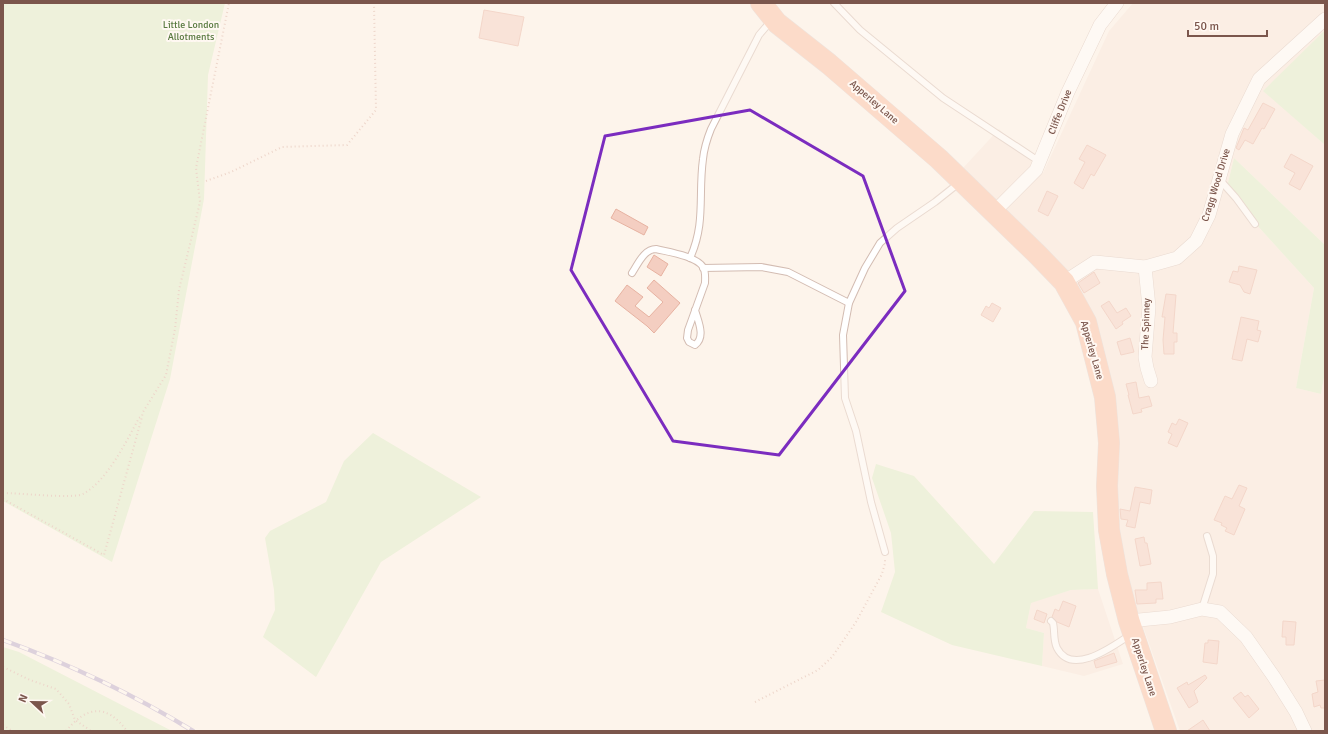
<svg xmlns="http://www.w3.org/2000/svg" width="1328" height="734" font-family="Signika,sans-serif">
<rect width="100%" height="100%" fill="#fdf4eb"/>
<g fill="#f8e7dc">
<polygon points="1133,3 1325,3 1325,30 1264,91 1325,145 1325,245 1234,158 1226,191 1314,288 1296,388 1321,394 1325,372 1325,731 1180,731 1135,604 1123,551 1117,509 1119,432 1113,390 1088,307 963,168 999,129 1043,173 1109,31"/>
<polygon points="1098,589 1123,664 1084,676 1042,666 1044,633 1026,628 1031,602 1071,590"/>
</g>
<g fill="#dcedc7">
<polygon points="3,3 225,3 208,75 204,199 170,379 112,562 3,501"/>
<polygon points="1325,30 1325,145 1263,91"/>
<polygon points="1234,158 1325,245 1325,372 1321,394 1296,388 1314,288 1226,191"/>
<polygon points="373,433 481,497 381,562 316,677 263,637 275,610 274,590 265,538 270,531 326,502 344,461"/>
<polygon points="876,464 914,476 994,564 1034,511 1093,512 1098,589 1071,590 1031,603 1026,628 1044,633 1042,666 952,645 881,612 895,572 891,533 872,478"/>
<polygon points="3,647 19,652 172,731 3,731"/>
</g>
<g fill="#f4cec1" stroke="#e7b2a1">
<polygon points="484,10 524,17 518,46 479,38"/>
<polygon points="1263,103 1275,109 1264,129 1262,128 1253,144 1245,140 1239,150 1236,148 1244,128 1248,130"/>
<polygon points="1087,145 1106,155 1094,176 1091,174 1083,189 1074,183 1085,162 1079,159"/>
<polygon points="1291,154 1313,166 1300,190 1289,184 1295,173 1284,167"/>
<polygon points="1047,191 1058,196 1048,216 1038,211"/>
<polygon points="616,209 648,227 644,235 611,218"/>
<polygon points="654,255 668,264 661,276 647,267"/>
<polygon points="1239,266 1257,270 1250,294 1244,292 1240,285 1229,282 1233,271 1238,272"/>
<polygon points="1094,272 1100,283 1084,293 1078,283"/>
<polygon points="654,280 680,303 654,333 647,326 615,301 627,285 643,297 635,306 649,317 663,302 647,288"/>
<polygon points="1166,294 1176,295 1173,333 1177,333 1177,342 1174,342 1174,354 1164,354 1163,340 1165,317 1162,317"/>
<polygon points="1109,301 1117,313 1126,308 1131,316 1122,322 1123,324 1116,329 1101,306"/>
<polygon points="992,303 1001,308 993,322 981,315 986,306 989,308"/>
<polygon points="1241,317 1259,321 1257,330 1261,331 1258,342 1247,339 1242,361 1232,359"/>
<polygon points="1130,338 1134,352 1121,355 1117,342"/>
<polygon points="1136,382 1139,398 1149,396 1152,406 1141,409 1142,412 1133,414 1128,395 1129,395 1126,384"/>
<polygon points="1179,419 1188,423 1177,447 1168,443 1172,434 1168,432 1172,423 1176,425"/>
<polygon points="1239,485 1247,488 1239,506 1245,509 1234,535 1225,531 1227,528 1221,525 1222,523 1214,520 1225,496 1232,499"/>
<polygon points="1135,487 1152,490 1150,504 1140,502 1135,528 1126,526 1128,520 1121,519 1120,509 1130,511"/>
<polygon points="1144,537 1145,543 1147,543 1151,564 1140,566 1135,539"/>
<polygon points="1161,582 1163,599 1156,599 1156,603 1137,604 1135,590 1147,590 1147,583"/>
<polygon points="1063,601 1076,606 1069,627 1057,622 1052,617 1055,609 1059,611"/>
<polygon points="1037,610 1047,614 1044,623 1034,619"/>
<polygon points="1283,621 1296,622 1294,645 1286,645 1286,637 1282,637"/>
<polygon points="1208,640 1219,641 1217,664 1203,662 1205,643 1208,643"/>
<polygon points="1114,653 1117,662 1096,668 1094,661"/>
<polygon points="1205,675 1207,678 1194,691 1198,702 1189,708 1177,688 1187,682 1188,685"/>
<polygon points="1325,680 1325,708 1321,708 1320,705 1314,707 1312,694 1318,692 1316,681"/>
<polygon points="1241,692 1245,697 1248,695 1259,709 1249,718 1233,698"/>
<polygon points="1203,720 1210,731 1187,731"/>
</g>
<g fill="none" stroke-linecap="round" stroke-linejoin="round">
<defs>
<g id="service">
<polyline points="834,3 860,30 943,98 1040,162"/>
<polyline points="1220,180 1236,198 1255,224"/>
<path d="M 690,258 C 706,223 698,195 703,159 C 704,149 707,139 711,129 L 759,35 L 771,21"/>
<polyline points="703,268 761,267 788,272 849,303"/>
<path d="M 632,273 C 638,264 644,249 656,249 C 668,252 696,256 703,267 C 706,272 705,278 705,283 L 688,330 L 687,338 L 689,342 L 695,345 C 706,337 698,321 695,310"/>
<polyline points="885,552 871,502 856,431 845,398 843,335 849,303 865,268 880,243 897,228 935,202 959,183"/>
<polyline points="1202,609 1213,574 1213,556 1207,536"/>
<path d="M 1051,621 L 1053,623 C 1055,631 1053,640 1057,648 C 1072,677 1113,646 1130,635"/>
</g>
<g id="minor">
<polyline points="994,212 1036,170 1068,92 1100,25 1117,3"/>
<polyline points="1145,267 1149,307 1145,357 1147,368 1151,381"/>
<polyline points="1064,282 1095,262 1145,267 1177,258 1196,241 1209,215 1232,134 1259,79 1325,19"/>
<polyline points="1129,621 1170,617 1202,609 1220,612 1246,637 1274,677 1296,712 1305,731"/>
</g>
<polyline id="trunk" points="761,3 777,23 829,64 939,159 1038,255 1064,282 1086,322 1105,397 1109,443 1107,486 1109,530 1117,574 1129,621 1166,731"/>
</defs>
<use href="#service" stroke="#d3bcb2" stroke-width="8"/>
<use href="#minor" stroke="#d3bcb2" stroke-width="14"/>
<use href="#trunk" stroke="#dad0cd" stroke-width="22"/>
<g stroke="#dab1a3" stroke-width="2" stroke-dasharray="1 3" stroke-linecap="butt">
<polyline points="206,181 231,172 282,147 347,145 376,110 374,3"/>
<path d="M 3,493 C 17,493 74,499 83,494 C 107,481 126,442 139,418 L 142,416 L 143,412 L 166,375 L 175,329 L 179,290 L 200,202 L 196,168 L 229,3"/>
<polyline points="3,499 104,555 142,417"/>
<polyline points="3,667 30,680 56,689 69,704 75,720 91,731"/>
<polyline points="755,702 818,670 832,657 856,622 882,574 885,563 885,559"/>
<polyline points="3,725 12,731"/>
<path d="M 66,731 C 87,706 106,703 127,731"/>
</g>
<use href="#service" stroke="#fff" stroke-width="6"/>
<use href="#minor" stroke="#fff" stroke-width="13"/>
<use href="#trunk" stroke="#fbbda1" stroke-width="21"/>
<defs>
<path id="rail" d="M 3,640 C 69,664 133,694 193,731"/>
</defs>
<use href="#rail" stroke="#b5a7c9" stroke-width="4.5"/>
<use href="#rail" stroke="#fff8f2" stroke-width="3" stroke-dasharray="9" stroke-linecap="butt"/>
</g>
<path d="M0 0H1328V734H0ZM 750,110 L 863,176 L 905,291 L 779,455 L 673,441 L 571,270 L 605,136 Z" fill="#fdf4eb" fill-opacity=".55" fill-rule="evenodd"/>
<path fill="none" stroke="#7b2cbf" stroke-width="3" stroke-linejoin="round" d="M 750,110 L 863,176 L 905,291 L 779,455 L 673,441 L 571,270 L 605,136 Z"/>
<g text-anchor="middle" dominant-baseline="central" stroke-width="4" stroke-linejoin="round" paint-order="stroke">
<g font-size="10" fill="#597a40" stroke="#fff8f2">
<text x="191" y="25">Little London<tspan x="191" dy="12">Allotments</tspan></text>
</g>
<g font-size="10" fill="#7b564c" stroke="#fff8f2">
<text transform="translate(874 102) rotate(41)">Apperley Lane</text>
<text transform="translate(1060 112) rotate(-68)">Cliffe Drive</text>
<text transform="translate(1216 185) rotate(-73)">Cragg Wood Drive</text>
<text transform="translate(1146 324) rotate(-88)">The Spinney</text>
<text transform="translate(1092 350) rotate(74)">Apperley Lane</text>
<text transform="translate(1144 667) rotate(72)">Apperley Lane</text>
</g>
</g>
<rect width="1328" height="734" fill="none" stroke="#7b564c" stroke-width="8"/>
<g transform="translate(32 702) rotate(292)" stroke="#fff8f2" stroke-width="3" paint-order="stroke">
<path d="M0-3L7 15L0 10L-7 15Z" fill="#7b564c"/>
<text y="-6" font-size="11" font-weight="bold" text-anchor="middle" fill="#7b564c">N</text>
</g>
<path d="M1188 30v6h79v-6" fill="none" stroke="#7b564c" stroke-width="2"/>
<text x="1194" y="30" font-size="12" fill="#7b564c" stroke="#fff8f2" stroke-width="3" paint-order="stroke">50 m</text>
</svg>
